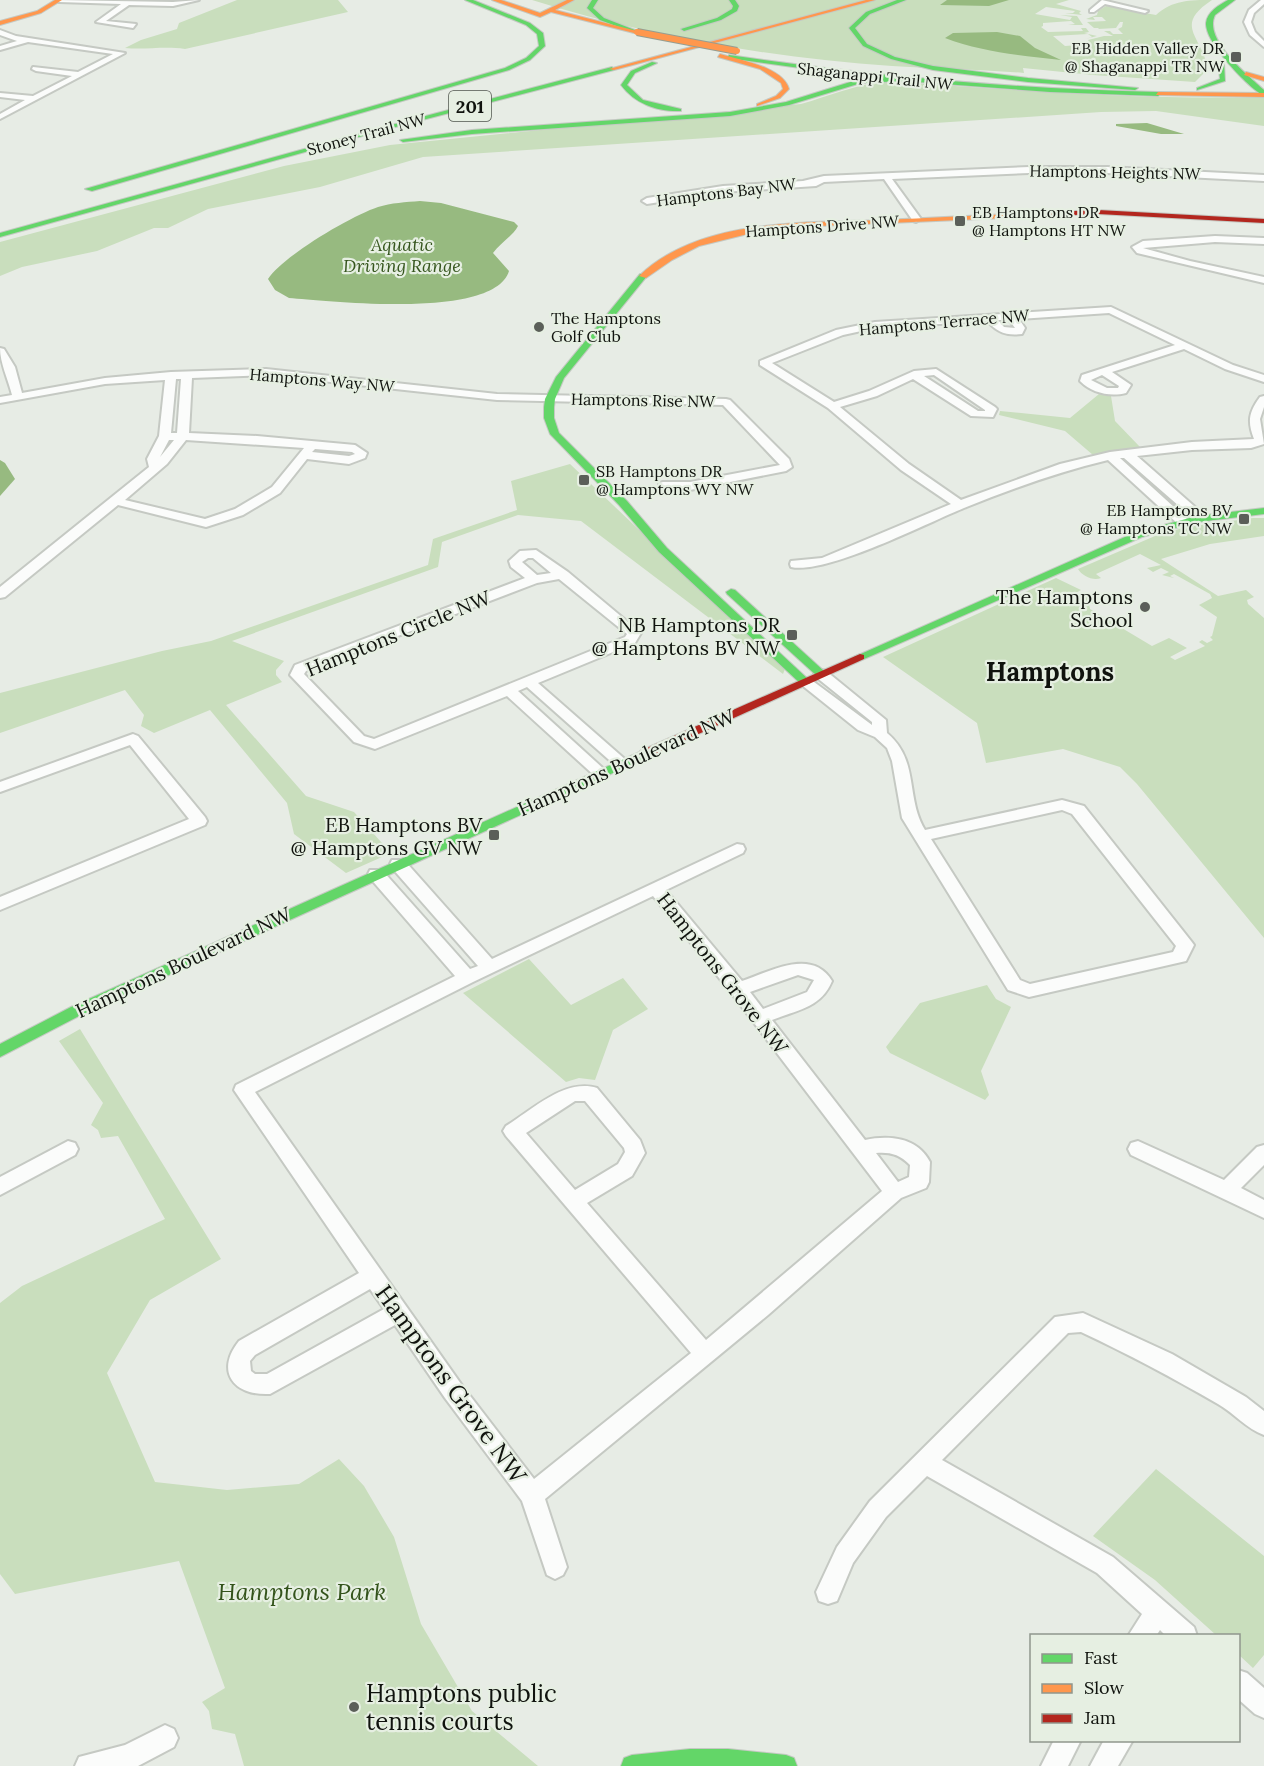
<svg xmlns="http://www.w3.org/2000/svg" width="1264" height="1766" font-family="Lora,serif">
<rect width="100%" height="100%" fill="#e7ece5"/>
<g fill="#c9debd">
<path d="M 237,0 L 338,0 L 348,12 L 185,49 C 164,46 145,50 125,48 L 141,40 L 177,29 L 179,23 Z"/>
<path d="M 532,0 L 1069,0 L 1056,4 L 1081,11 L 1079,13 L 1082,15 L 1065,13 L 1073,13 L 1075,11 L 1046,7 L 1035,14 L 1070,20 L 1072,17 L 1060,15 L 1077,16 L 1083,25 L 1068,25 L 1075,24 L 1071,21 L 1043,23 L 1043,26 L 1041,27 L 1048,32 L 1083,31 L 1081,28 L 1086,28 L 1089,32 L 1084,33 L 1097,36 L 1085,39 L 1092,37 L 1088,34 L 1053,36 L 1065,46 L 1091,44 L 1088,40 L 1104,36 L 1113,36 L 1104,31 L 1110,31 L 1113,34 L 1123,34 L 1118,29 L 1122,27 L 1123,22 L 1120,22 L 1116,28 L 1098,29 L 1099,28 L 1094,28 L 1087,22 L 1106,21 L 1102,17 L 1093,17 L 1095,20 L 1086,19 L 1097,15 L 1098,11 L 1106,6 L 1156,15 C 1173,0 1189,0 1212,0 C 1174,25 1200,35 1207,65 L 1203,74 L 1195,82 L 1093,75 L 1023,68 L 1024,73 C 980,69 936,69 892,66 C 771,58 647,36 532,0 Z"/>
<path d="M 884,81 C 1011,90 1137,100 1264,97 L 1264,126 L 1156,111 L 1101,112 L 423,157 L 320,187 L 208,209 L 168,228 L 154,228 L 97,251 L 22,267 L 0,276 L 0,242 L 284,166 L 390,145 L 801,104 C 829,96 855,85 884,81 Z"/>
<polygon points="1099,394 1111,396 1115,421 1140,447 1093,455 1065,431 999,415 1000,411 1070,418"/>
<polygon points="570,464 785,669 783,674 581,521 518,515 442,542 438,567 232,641 284,661 276,670 276,675 282,682 226,705 306,796 354,812 391,853 346,873 294,834 287,803 210,710 154,733 141,726 144,715 125,690 0,733 0,693 162,651 211,641 428,565 433,539 517,510 511,481"/>
<path d="M 1253,518 L 1264,518 L 1264,536 L 1210,544 L 1161,559 L 1218,596 L 1246,590 L 1254,597 L 1247,600 L 1248,604 L 1264,618 L 1264,938 L 1137,784 L 1120,767 L 1063,749 L 986,763 L 977,723 L 883,657 L 1056,578 L 1081,590 L 1074,594 L 1079,597 L 1089,595 L 1103,604 L 1089,604 L 1090,609 L 1152,646 L 1169,638 L 1187,648 L 1170,657 L 1175,660 L 1205,646 L 1199,642 L 1202,640 L 1207,643 L 1213,640 L 1210,637 L 1212,636 L 1217,617 L 1199,605 L 1212,598 L 1210,594 L 1174,574 L 1170,576 L 1174,578 L 1162,575 L 1169,572 L 1161,568 L 1153,572 L 1147,568 L 1161,565 L 1140,554 L 1096,574 L 1101,578 C 1093,581 1082,576 1078,569 L 1155,536 L 1186,527 Z"/>
<polygon points="529,959 571,1005 623,978 648,1009 613,1030 595,1080 579,1078 566,1082 463,993"/>
<polygon points="987,985 996,999 1011,1007 981,1071 989,1095 985,1100 890,1053 886,1047 920,1003"/>
<polygon points="80,1029 221,1259 150,1300 107,1373 155,1482 227,1490 299,1484 339,1459 364,1486 394,1537 421,1624 472,1711 538,1766 244,1766 235,1734 212,1729 209,1711 202,1702 225,1688 179,1561 15,1594 0,1574 0,1303 22,1286 165,1219 118,1136 101,1138 98,1130 91,1125 103,1103 59,1041"/>
<polygon points="1156,1469 1264,1556 1264,1655 1253,1668 1239,1655 1238,1636 1216,1635 1155,1580 1093,1536"/>
</g>
<g fill="#97ba80">
<polygon points="947,0 1009,0 989,6 940,5"/>
<path d="M 997,32 L 1020,36 L 1035,48 L 1061,60 C 1022,56 982,52 945,38 L 953,33 Z"/>
<polygon points="1147,123 1184,134 1161,134 1116,126 1116,124"/>
<path d="M 420,201 L 441,203 L 514,222 L 518,226 C 513,236 500,243 493,253 L 509,271 C 494,320 329,301 289,298 L 275,290 L 268,279 C 283,256 351,216 378,207 C 391,203 406,202 420,201 Z"/>
<polygon points="0,460 5,463 15,479 0,496"/>
</g>
<g fill="none" stroke-linecap="round" stroke-linejoin="round">
<defs>
<g id="street">
<polygon points="56,0 173,2 199,0 173,6 129,5 106,21 136,24 133,28 96,22 121,4 59,2"/>
<polygon points="1102,0 1148,11 1145,13 1105,4 1094,12 1090,12 1090,10"/>
<polygon points="1261,0 1264,0 1264,4 1254,13 1251,22 1255,32 1264,41 1264,47 1250,35 1244,22 1249,10"/>
<polygon points="0,30 16,36 125,53 0,119 0,114 25,100 0,97 0,93 33,96 72,76 36,71 32,69 33,67 78,72 113,54 28,42 0,50 0,46 17,41 0,35"/>
<polygon points="1029,167 1107,167 1264,175 1264,181 1107,173 1029,173 892,179 921,219 916,222 913,221 884,179 824,182 816,186 723,192 647,204 642,201 647,198 723,186 803,181 824,176"/>
<polygon points="1215,236 1264,238 1264,244 1215,242 1143,248 1190,261 1264,277 1264,283 1137,253 1132,247 1143,241"/>
<path d="M 1111,307 L 1233,365 L 1264,375 L 1264,382 L 1225,369 L 1184,349 L 1112,372 L 1131,385 L 1126,393 C 1110,397 1092,393 1080,381 L 1082,375 L 1175,345 L 1109,313 L 1019,319 L 1025,328 L 1022,334 C 1006,336 997,332 987,321 L 875,328 L 843,335 L 772,363 L 834,402 L 869,391 L 914,371 L 936,369 L 995,407 L 997,409 L 993,417 L 971,416 L 913,379 L 877,396 L 840,407 L 909,464 L 961,500 L 1060,464 L 1110,452 L 1192,442 L 1254,439 C 1247,421 1249,412 1260,397 L 1264,396 L 1264,407 L 1260,419 L 1264,444 L 1251,448 L 1192,450 L 1137,456 L 1203,514 L 1205,517 L 1203,520 L 1195,520 L 1124,458 L 1120,458 L 1186,518 L 1188,521 L 1186,524 L 1178,524 L 1108,460 C 1058,472 1011,489 964,508 C 927,523 826,575 791,567 L 790,564 L 791,561 L 822,558 L 951,504 L 901,470 L 828,408 L 760,365 L 760,361 L 836,330 L 875,322 ZM 998,320 L 1009,320 L 1015,328 L 1004,327 ZM 934,375 L 985,410 L 985,411 L 978,411 L 924,376 ZM 1102,375 L 1119,386 L 1118,388 L 1107,388 L 1091,380 Z"/>
<path d="M 0,348 L 4,349 L 15,367 L 22,393 L 105,378 L 171,372 L 266,369 L 497,394 L 726,399 L 730,400 L 789,459 L 792,467 L 786,471 L 690,490 L 659,489 L 659,483 L 663,482 L 690,482 L 780,465 L 723,405 L 497,400 L 266,375 L 192,378 L 189,433 L 257,436 L 355,445 L 367,453 L 365,458 L 349,464 L 307,459 L 280,493 L 243,515 L 206,527 L 118,505 L 5,597 L 0,598 L 0,587 L 149,467 L 147,459 L 159,436 L 165,380 L 105,384 L 0,403 L 0,397 L 12,395 C 8,379 0,363 0,348 ZM 176,379 L 181,379 L 177,433 L 171,433 ZM 169,440 L 174,440 L 160,457 ZM 186,440 L 304,448 L 272,487 L 235,509 L 205,519 L 125,500 L 167,464 ZM 315,449 L 352,452 L 355,454 L 349,456 L 312,452 Z"/>
<path d="M 536,550 L 568,572 L 641,633 L 635,643 L 538,683 L 627,761 L 630,764 L 627,767 L 617,767 L 527,687 L 518,691 L 606,771 L 609,774 L 606,777 L 596,777 L 507,696 L 375,749 L 354,742 L 290,675 L 295,665 L 525,578 L 511,567 L 509,561 L 520,551 ZM 528,558 L 533,558 L 551,573 L 537,575 L 522,562 ZM 559,579 L 627,634 L 625,637 L 374,739 L 364,736 L 304,674 L 306,671 L 537,583 Z"/>
<path d="M 821,670 L 826,671 L 886,720 L 887,733 C 920,761 905,797 925,830 L 1062,800 L 1084,806 L 1191,941 L 1194,945 L 1186,961 L 1029,997 L 1008,990 L 902,818 L 892,761 L 887,748 L 875,737 L 858,730 L 798,682 L 805,678 L 810,679 L 872,725 L 872,722 L 816,677 L 814,674 ZM 1062,810 L 1072,814 L 1176,946 L 1173,952 L 1030,984 L 1020,980 L 931,839 Z"/>
<polygon points="133,734 138,736 205,817 207,821 205,825 0,910 0,897 189,819 130,745 0,792 0,782"/>
<path d="M 737,844 L 743,845 L 745,849 L 743,853 L 666,890 L 742,981 C 769,972 812,947 832,981 C 821,1008 797,1010 772,1020 L 865,1140 C 889,1135 917,1137 930,1162 L 929,1182 L 926,1188 L 901,1198 L 768,1315 L 545,1499 L 567,1567 L 563,1575 L 555,1579 L 547,1575 L 522,1501 L 445,1398 L 395,1325 L 270,1394 C 233,1396 215,1371 239,1341 L 359,1273 L 234,1090 L 236,1085 L 455,976 L 370,878 L 368,874 L 370,870 L 382,870 L 470,969 L 478,966 L 392,868 L 390,864 L 392,860 L 404,860 L 492,959 ZM 653,896 L 732,994 L 882,1191 L 706,1340 L 587,1203 L 632,1176 L 645,1153 L 640,1140 L 597,1088 C 565,1078 532,1110 506,1126 L 503,1131 L 506,1136 L 691,1353 L 534,1479 L 461,1384 L 255,1092 L 473,982 ZM 798,975 L 814,980 L 807,992 L 763,1009 L 750,992 ZM 575,1101 L 585,1101 L 624,1148 L 625,1152 L 618,1164 L 575,1190 L 526,1133 ZM 876,1153 C 890,1152 899,1154 910,1165 L 909,1177 L 898,1182 ZM 370,1289 L 384,1309 L 267,1374 L 255,1374 L 251,1371 L 250,1361 L 255,1355 Z"/>
<polygon points="68,1141 75,1143 78,1149 75,1155 0,1195 0,1177"/>
<polygon points="1138,1141 1224,1180 1257,1147 1264,1145 1264,1165 1241,1188 1264,1200 1264,1218 1131,1155 1128,1149 1131,1143"/>
<path d="M 1083,1313 L 1172,1354 L 1246,1397 L 1264,1411 L 1264,1435 C 1247,1429 1234,1413 1218,1404 C 1173,1378 1128,1354 1081,1332 L 1068,1333 L 942,1460 L 1113,1557 L 1194,1627 L 1197,1636 L 1166,1636 L 1160,1630 L 1156,1636 L 1128,1636 L 1142,1614 L 1097,1573 L 927,1476 L 886,1517 L 853,1563 L 837,1601 L 828,1604 L 819,1601 L 816,1592 L 837,1547 L 870,1501 L 1055,1317 Z"/>
<polygon points="1238,1670 1247,1673 1264,1688 1264,1718 1255,1714 1238,1699"/>
<polygon points="165,1725 174,1729 178,1738 174,1747 138,1766 75,1766 79,1757 125,1745"/>
<polygon points="1054,1740 1081,1740 1068,1766 1041,1766"/>
<polygon points="1104,1740 1133,1740 1118,1766 1090,1766"/>
</g>
<g id="fast">
<polygon points="465,0 473,0 530,23 543,33 545,46 530,60 509,70 92,191 85,189 505,68 526,58 539,46 537,34 526,25"/>
<polygon points="592,0 598,0 593,8 604,18 640,32 635,33 600,20 587,8"/>
<polygon points="729,0 735,0 739,6 737,11 721,20 684,31 681,29 717,18 732,9 733,6"/>
<polygon points="897,0 906,0 870,14 855,28 867,44 895,57 933,66 1028,78 1138,88 1135,90 1028,82 933,70 891,59 863,46 849,28 866,12"/>
<path d="M 1228,0 L 1235,0 L 1215,15 C 1203,40 1248,75 1264,90 L 1264,96 C 1248,87 1205,43 1206,23 C 1207,12 1219,5 1228,0 Z"/>
<path d="M 729,55 C 872,76 1014,89 1158,92 L 1161,94 L 1158,96 L 1050,92 L 904,81 L 861,83 L 789,105 L 730,116 L 472,134 L 403,142 L 400,140 L 472,130 L 730,112 L 786,102 L 860,79 L 880,79 L 727,58 Z"/>
<polygon points="1221,61 1224,63 1225,81 1197,90 1197,88 1220,79 1218,63"/>
<path d="M 652,62 L 657,63 L 635,73 L 627,85 L 643,100 L 681,109 L 681,111 C 658,112 635,104 621,85 L 631,71 Z"/>
<polygon points="612,67 614,70 384,130 0,237 0,233 380,128"/>
<polygon points="640,274 647,276 564,378 555,399 554,407 554,418 559,433 627,501 667,548 809,680 811,682 809,684 801,684 659,552 619,505 550,434 544,418 544,407 545,399 556,377"/>
<polygon points="1264,508 1264,514 1198,522 1142,537 864,659 856,659 854,657 1134,533 1197,516"/>
<polygon points="731,589 735,590 825,672 827,674 825,676 817,676 727,594 726,592"/>
<polygon points="644,750 650,754 648,757 81,1015 0,1057 0,1044 71,1007"/>
<polygon points="690,1749 728,1749 786,1755 794,1758 797,1766 621,1766 624,1758 632,1755"/>
</g>
<g id="slow">
<polygon points="55,0 62,0 41,13 0,25 0,21 37,11"/>
<polygon points="492,0 501,0 540,13 567,0 574,0 555,10 637,31 634,33 551,12 540,17"/>
<polygon points="866,0 875,0 614,70 609,69"/>
<path d="M 720,54 C 740,60 783,67 789,89 L 780,98 L 757,106 L 757,104 L 776,96 L 783,89 L 781,83 L 760,69 L 718,57 Z"/>
<polygon points="1246,72 1264,77 1264,81 1244,75"/>
<polygon points="1158,92 1264,93 1264,97 1156,95"/>
<path d="M 1051,212 L 1055,214 L 1054,216 L 819,226 L 756,232 L 699,246 L 672,260 L 646,278 L 639,276 C 699,218 805,223 882,220 C 939,217 995,215 1051,212 Z"/>
</g>
<g id="jam">
<polygon points="1098,210 1264,219 1264,223 1098,214 1051,216 1047,214 1051,212"/>
<polygon points="860,654 864,655 864,659 648,757 644,758 638,754 640,751"/>
</g>
</defs>
<use href="#street" stroke="#c5c9c3" stroke-width="4"/>
<use href="#fast" stroke="#c5c9c3" stroke-width="2"/>
<use href="#slow" stroke="#c5c9c3" stroke-width="2"/>
<use href="#jam" stroke="#c5c9c3" stroke-width="2"/>
<use href="#street" fill="#fbfcfb" fill-rule="evenodd"/>
<use href="#fast" fill="#63d668" fill-rule="evenodd"/>
<use href="#slow" fill="#ff974d" fill-rule="evenodd"/>
<use href="#jam" fill="#b3261e" fill-rule="evenodd"/>
<defs>
<polyline id="slow-bridge" points="637,32 737,51"/>
</defs>
<use href="#slow-bridge" stroke="#969e91" stroke-width="8" stroke-linecap="butt"/>
<use href="#slow-bridge" stroke="#ff974d" stroke-width="6"/>
</g>
<g fill="#5b5f59" stroke="#e6efe2" stroke-width="2">
<rect x="1230" y="51" width="12" height="12" rx="3"/>
<rect x="954" y="215" width="12" height="12" rx="3"/>
<circle cx="539" cy="327" r="6"/>
<rect x="578" y="474" width="12" height="12" rx="3"/>
<rect x="1238" y="513" width="12" height="12" rx="3"/>
<circle cx="1145" cy="607" r="6"/>
<rect x="786" y="629" width="12" height="12" rx="3"/>
<rect x="488" y="829" width="12" height="12" rx="3"/>
<circle cx="354" cy="1707" r="6"/>
</g>
<g text-anchor="middle" dominant-baseline="central" stroke-width="4.5" stroke-linejoin="round" paint-order="stroke">
<g font-size="16" fill="#10130e" stroke="#e6efe2" text-anchor="start">
<text x="1224" y="48" text-anchor="end">EB Hidden Valley DR<tspan x="1224" dy="18">@ Shaganappi TR NW</tspan></text>
<text x="972" y="212">EB Hamptons DR<tspan x="972" dy="18">@ Hamptons HT NW</tspan></text>
<text x="551" y="318">The Hamptons<tspan x="551" dy="18">Golf Club</tspan></text>
<text x="596" y="471">SB Hamptons DR<tspan x="596" dy="18">@ Hamptons WY NW</tspan></text>
<text x="1232" y="510" text-anchor="end">EB Hamptons BV<tspan x="1232" dy="18">@ Hamptons TC NW</tspan></text>
</g>
<g font-size="16" fill="#10130e" stroke="#e6efe2">
<text transform="translate(875 76) rotate(6)">Shaganappi Trail NW</text>
<text transform="translate(366 134) rotate(-15)">Stoney Trail NW</text>
<text transform="translate(1115 172) rotate(1)">Hamptons Heights NW</text>
<text transform="translate(726 192) rotate(-7)">Hamptons Bay NW</text>
<text transform="translate(822 226) rotate(-4)">Hamptons Drive NW</text>
<text transform="translate(944 322) rotate(-5)">Hamptons Terrace NW</text>
<text transform="translate(322 380) rotate(5)">Hamptons Way NW</text>
<text transform="translate(643 400) rotate(1)">Hamptons Rise NW</text>
</g>
<rect fill="#e6efe2" stroke="#50554e" stroke-width="1.5" x="449" y="91" width="42" height="30" rx="4.5"/>
<g font-size="18" font-weight="bold" fill="#10130e">
<text x="470" y="106">201</text>
</g>
<g font-size="18" font-style="italic" fill="#36561e" stroke="#e6efe2">
<text x="402" y="244">Aquatic<tspan x="402" dy="21">Driving Range</tspan></text>
</g>
<g font-size="20" fill="#10130e" stroke="#e6efe2" text-anchor="end">
<text x="1133" y="596">The Hamptons<tspan x="1133" dy="23">School</tspan></text>
<text x="780" y="624">NB Hamptons DR<tspan x="780" dy="23">@ Hamptons BV NW</tspan></text>
<text x="482" y="824">EB Hamptons BV<tspan x="482" dy="23">@ Hamptons GV NW</tspan></text>
</g>
<g font-size="20" fill="#10130e" stroke="#e6efe2">
<text transform="translate(398 633) rotate(-22)">Hamptons Circle NW</text>
<text transform="translate(626 762) rotate(-24)">Hamptons Boulevard NW</text>
<text transform="translate(183 962) rotate(-25)">Hamptons Boulevard NW</text>
<text transform="translate(723 973) rotate(52)">Hamptons Grove NW</text>
</g>
<g font-size="24" fill="#10130e" stroke="#e6efe2">
<text transform="translate(451 1384) rotate(54)">Hamptons Grove NW</text>
</g>
<g font-size="24" font-style="italic" fill="#33531b" stroke="#e6efe2">
<text x="302" y="1591">Hamptons Park</text>
</g>
<g font-size="24" fill="#10130e" stroke="#e6efe2" text-anchor="start">
<text x="366" y="1693">Hamptons public<tspan x="366" dy="28">tennis courts</tspan></text>
</g>
<g font-size="26" font-weight="bold" fill="#10130e" stroke="#e6efe2">
<text x="1050" y="671">Hamptons</text>
</g>
</g>
<rect x="1030" y="1634" width="210" height="108" fill="#e6efe2" stroke="#90978d" stroke-width="1.5"/>
<rect x="1042" y="1654" width="30" height="9" fill="#63d668" stroke="#90978d" stroke-width="1.5"/>
<text x="1084" y="1664" font-size="18" fill="#10130e">Fast</text>
<rect x="1042" y="1684" width="30" height="9" fill="#ff974d" stroke="#90978d" stroke-width="1.5"/>
<text x="1084" y="1694" font-size="18" fill="#10130e">Slow</text>
<rect x="1042" y="1714" width="30" height="9" fill="#b3261e" stroke="#90978d" stroke-width="1.5"/>
<text x="1084" y="1724" font-size="18" fill="#10130e">Jam</text>
</svg>
